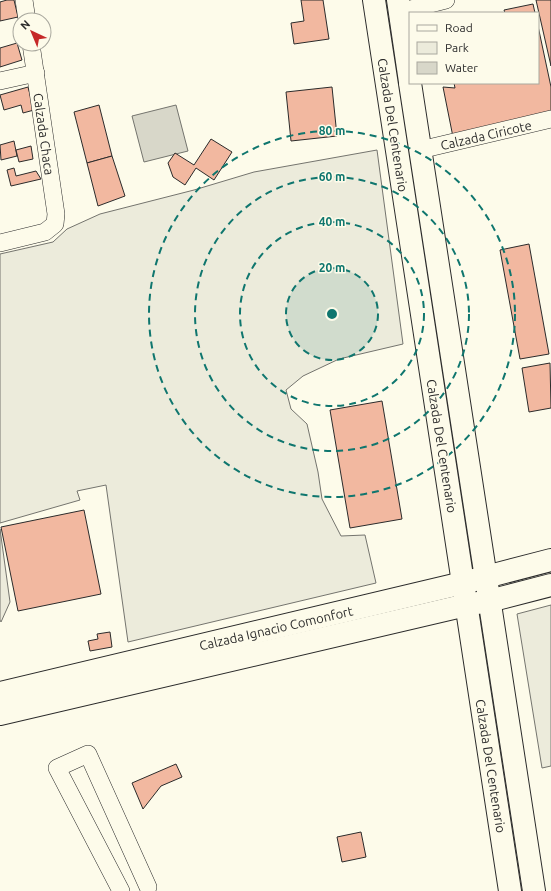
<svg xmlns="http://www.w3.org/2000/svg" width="551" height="891" font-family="Ubuntu,sans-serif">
<rect width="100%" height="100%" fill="#fdfbea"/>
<g fill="#ecebdb" stroke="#74746e">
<polygon points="377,150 403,344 339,359 303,376 286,390 291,409 307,424 318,472 322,499 341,536 365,535 376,583 128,642 106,485 77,491 80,500 0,523 0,254 53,242 67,229 100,214 194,190 254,172"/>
<polygon points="0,529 10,602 1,622 0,620"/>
<polygon points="551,605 551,766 542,768 517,614"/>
</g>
<polygon fill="#d8d7c9" stroke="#74746e" points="176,105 188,151 144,162 132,116"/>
<g fill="#f2b8a0" stroke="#2b2b2b">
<polygon points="7,0 14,0 18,17 0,21 0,2"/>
<polygon points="301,0 323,0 329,39 294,44 291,23 304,21"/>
<polygon points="536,0 551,0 551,66"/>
<polygon points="533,4 535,13 505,13 504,10"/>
<polygon points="538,26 551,87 551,115 453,137 443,87 455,88 454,83 538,83"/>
<polygon points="17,43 22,60 0,67 0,48"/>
<polygon points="28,87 34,110 23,113 21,105 4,110 0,95"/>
<polygon points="332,87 337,136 291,141 286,92"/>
<polygon points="99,105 112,156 87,163 74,112"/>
<polygon points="211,139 232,152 214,180 196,168 185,185 173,177 168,163 175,153 194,165"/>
<polygon points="14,141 17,156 1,160 0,145"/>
<polygon points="31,146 33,159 19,162 16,150"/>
<polygon points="112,156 125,196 98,206 87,163"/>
<polygon points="14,168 16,176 36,171 41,179 11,186 7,170"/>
<polygon points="529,244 549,354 520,359 500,250"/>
<polygon points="550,363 551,408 529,412 522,368"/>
<polygon points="382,401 402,519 350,528 330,410"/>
<polygon points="84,510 101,594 18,611 1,527"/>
<polygon points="110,632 112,647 90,651 88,641 98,639 97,634"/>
<polygon points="176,764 182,777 161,786 143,809 132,783"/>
<polygon points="361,832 366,857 342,862 337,837"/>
</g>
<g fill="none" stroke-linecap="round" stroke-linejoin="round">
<defs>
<g id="minor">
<polyline points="24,0 27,20"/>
<polyline points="399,12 446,0"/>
<polyline points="0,81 36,73"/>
<polyline points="420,150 551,119"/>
<polyline points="0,243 45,232 55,224 56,214 31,44"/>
<polyline points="121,891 57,768 88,754 148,887"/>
</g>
<g id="major">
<polyline points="374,0 510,891"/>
<polyline points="398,0 410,82"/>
<polyline points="410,83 534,891"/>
<polyline points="0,693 463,583 551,560"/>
<polyline points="0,714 466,605 489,601 551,585"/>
</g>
</defs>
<use href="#minor" stroke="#2b2b2b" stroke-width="18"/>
<use href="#major" stroke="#2b2b2b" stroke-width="24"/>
<use href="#minor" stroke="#fdfbea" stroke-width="17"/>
<use href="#major" stroke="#fdfbea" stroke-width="22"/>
</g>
<circle cx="332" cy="314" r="46" fill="#0f766e" fill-opacity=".12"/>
<g fill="none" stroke="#0f766e" stroke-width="2" stroke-dasharray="7 5">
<circle cx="332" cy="314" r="46"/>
<circle cx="332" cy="314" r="92"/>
<circle cx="332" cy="314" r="137"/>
<circle cx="332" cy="314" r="183"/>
</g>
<g text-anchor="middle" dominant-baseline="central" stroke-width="3" stroke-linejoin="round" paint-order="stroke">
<g font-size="13" fill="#2b2b2b" stroke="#fdfbea">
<text transform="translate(393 125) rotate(81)">Calzada Del Centenario</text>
<text transform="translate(44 134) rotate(82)">Calzada Chaca</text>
<text transform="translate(486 135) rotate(-13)">Calzada Ciricote</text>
<text transform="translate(442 446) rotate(81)">Calzada Del Centenario</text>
<text transform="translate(276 628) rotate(-13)">Calzada Ignacio Comonfort</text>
<text transform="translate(491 766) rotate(81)">Calzada Del Centenario</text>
</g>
</g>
<circle cx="332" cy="314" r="6" fill="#0f766e" stroke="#fdfbea" stroke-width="2"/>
<g font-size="12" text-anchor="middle" font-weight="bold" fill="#0f766e" stroke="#fdfbea" stroke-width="3" stroke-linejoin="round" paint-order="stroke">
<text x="332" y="135">80 m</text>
<text x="332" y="181">60 m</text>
<text x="332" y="226">40 m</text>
<text x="332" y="272">20 m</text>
</g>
<rect x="409" y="12" width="130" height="72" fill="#fdfbea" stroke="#a9a89e"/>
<rect x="417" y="25" width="20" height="6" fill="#fdfbea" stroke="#a9a89e"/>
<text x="445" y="32" font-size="12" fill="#2b2b2b">Road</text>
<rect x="417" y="42" width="20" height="12" fill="#ecebdb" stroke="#a9a89e"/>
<text x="445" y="52" font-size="12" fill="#2b2b2b">Park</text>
<rect x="417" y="62" width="20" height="12" fill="#d8d7c9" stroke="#a9a89e"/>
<text x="445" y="72" font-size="12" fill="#2b2b2b">Water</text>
<g transform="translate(32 32) rotate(316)"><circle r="19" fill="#fdfbea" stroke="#a9a89e"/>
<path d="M0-3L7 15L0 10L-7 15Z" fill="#c62828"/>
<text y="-6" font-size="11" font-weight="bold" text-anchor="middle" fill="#2b2b2b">N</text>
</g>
</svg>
